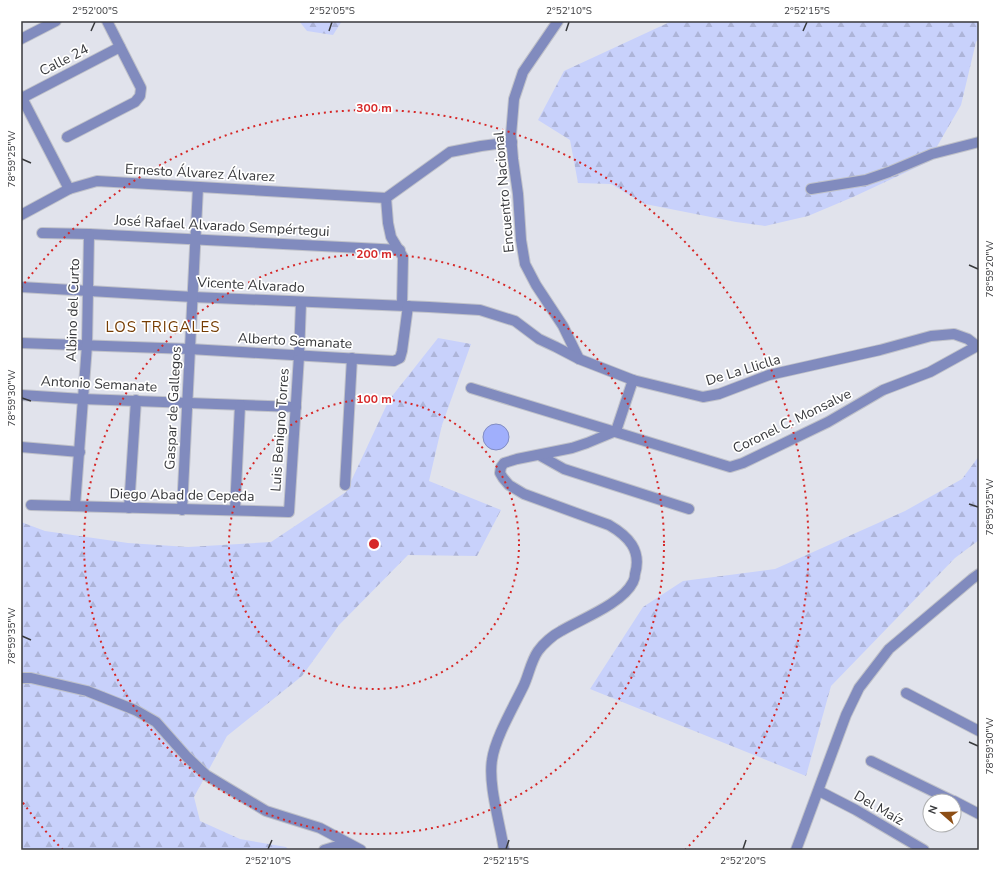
<svg xmlns="http://www.w3.org/2000/svg" width="1000" height="871" font-family="'Nunito Sans',sans-serif">
<defs>
<pattern id="forest-firs" width="22" height="20" patternUnits="userSpaceOnUse"><rect width="22" height="20" fill="#c8d1fb"/><path d="M5 1l3.5 6h-7zM16 11l3.5 6h-7z" fill="#adb4d8"/></pattern>
</defs>
<rect width="100%" height="100%" fill="#e1e3ec"/>
<g fill="url(#forest-firs)">
<polygon points="299,21 342,21 333,35 307,31"/>
<polygon points="672,21 979,21 979,38 976,42 961,105 928,162 853,197 808,216 765,226 736,222 645,204 611,184 578,183 570,140 538,120 564,71"/>
<polygon points="438,338 471,344 442,425 429,481 501,510 477,556 408,555 339,625 302,676 227,736 194,797 200,821 240,839 286,847 289,850 21,850 21,522 45,531 128,543 188,547 271,542 346,492 389,400"/>
<polygon points="979,456 979,540 955,558 831,686 806,776 590,689 643,607 683,581 775,569 905,511 962,479"/>
</g>
<circle fill="#a0affc" stroke="#818cc2" cx="496" cy="437" r="13"/>
<g fill="none" stroke-linecap="round" stroke-linejoin="round">
<defs>
<g id="minor">
<polyline points="558,21 523,72 514,99 511,135 513,159 518,194 521,240 525,264 536,285 563,326 579,359"/>
<polyline points="21,39 56,21"/>
<polyline points="21,96 69,189"/>
<polyline points="22,98 120,47"/>
<polyline points="67,137 135,102 140,96 141,88 107,21"/>
<polyline points="811,189 866,180 889,172 932,154 979,142"/>
<polyline points="386,198 450,152 481,146 512,142"/>
<polyline points="386,198 388,223 391,237 403,257 402,305"/>
<polyline points="21,215 69,189 97,181 386,198"/>
<polyline points="42,233 89,234 400,250"/>
<polyline points="21,287 193,297 429,307 480,310 515,321 539,339 556,347 579,359 633,380 703,397 719,394 769,375 880,350 931,336 954,334 968,339 977,346"/>
<polyline points="21,343 190,349 394,361 400,358 402,351 408,306"/>
<polyline points="471,388 730,467 743,463 828,422 883,390 930,372 979,345"/>
<polyline points="21,395 83,399 296,407"/>
<polyline points="616,431 633,380"/>
<polyline points="21,447 80,452"/>
<polyline points="539,455 564,469 689,509"/>
<polyline points="345,485 352,358"/>
<polyline points="31,505 289,512 299,356 301,302"/>
<polyline points="75,506 87,345 89,234"/>
<polyline points="129,508 136,400"/>
<polyline points="182,510 198,187"/>
<polyline points="235,510 240,405"/>
<polyline points="21,678 31,678 87,691 135,710 156,722 187,757 206,775 266,811 320,828 361,850"/>
<polyline points="906,693 979,731"/>
<polyline points="871,761 953,801"/>
<polyline points="819,791 856,810 924,850"/>
<polyline points="954,801 979,814"/>
<polyline points="324,850 334,847 355,848"/>
<path d="M 504,850 C 500,823 488,785 492,760 C 495,738 514,706 524,685 C 529,674 531,661 538,651 C 543,644 553,635 561,631 C 581,619 622,604 633,582 C 634,580 635,576 635,574 C 642,550 628,536 609,525 L 524,494 L 509,485 L 503,478 L 500,473 L 501,467 L 504,463 L 517,459 L 572,448 L 587,443 L 616,431"/>
<polyline points="796,850 846,715 859,688 889,649 972,579 979,574"/>
</g>
</defs>
<use href="#minor" stroke="#bfc1c9" stroke-width="12"/>
<use href="#minor" stroke="#818bbe" stroke-width="10"/>
</g>
<path fill="none" stroke="#38393c" stroke-width="1.5" d="M 91,31 L 95,22M 329,31 L 332,22M 566,31 L 569,22M 803,31 L 807,22M 22,159 L 31,163M 969,265 L 978,269M 22,398 L 31,401M 969,504 L 978,507M 22,636 L 31,640M 969,742 L 978,746M 268,849 L 272,840M 506,849 L 509,840M 743,849 L 746,840"/>
<g fill="none" stroke="#d62828" stroke-width="2" stroke-dasharray="2 4">
<circle cx="374" cy="544" r="145"/>
<circle cx="374" cy="544" r="290"/>
<path d="M63 850A436 436 0 0 1 21 800M21 288A436 436 0 1 1 685 850"/>
</g>
<g text-anchor="middle" dominant-baseline="central" stroke-width="3.5" stroke-linejoin="round" paint-order="stroke">
<g font-size="14" fill="#38393c" stroke="#fff">
<text transform="translate(64 60) rotate(-27)">Calle 24</text>
<text transform="translate(200 173) rotate(3)">Ernesto Álvarez Álvarez</text>
<text transform="translate(504 192) rotate(-95)">Encuentro Nacional</text>
<text transform="translate(222 226) rotate(3)">José Rafael Alvarado Sempértegui</text>
<text transform="translate(251 285) rotate(3)">Vicente Alvarado</text>
<text transform="translate(73 310) rotate(-88)">Albino del Curto</text>
<text transform="translate(295 341) rotate(3)">Alberto Semanate</text>
<text transform="translate(743 370) rotate(-17)">De La Lliclla</text>
<text transform="translate(99 384) rotate(3)">Antonio Semanate</text>
<text transform="translate(173 408) rotate(-87)">Gaspar de Gallegos</text>
<text transform="translate(792 421) rotate(-26)">Coronel C. Monsalve</text>
<text transform="translate(280 430) rotate(-86)">Luis Benigno Torres</text>
<text transform="translate(182 495) rotate(1)">Diego Abad de Cepeda</text>
<text transform="translate(879 808) rotate(30)">Del Maíz</text>
</g>
<g font-size="15" letter-spacing="1" fill="#763d04" stroke="#fff">
<text x="163" y="327">LOS TRIGALES</text>
</g>
</g>
<circle cx="374" cy="544" r="6" fill="#d62828" stroke="#fff" stroke-width="2"/>
<g font-size="12" text-anchor="middle" font-weight="bold" fill="#d62828" stroke="#fff" stroke-width="3.5" stroke-linejoin="round" paint-order="stroke">
<text x="374" y="112">300 m</text>
<text x="374" y="258">200 m</text>
<text x="374" y="403">100 m</text>
</g>
<rect width="1000" height="871" fill="none" stroke="#ffffff" stroke-width="44"/>
<g transform="translate(942 813) rotate(290)"><circle r="19" fill="#ffffff" stroke="#afb0b1"/>
<path d="M0-3L7 15L0 10L-7 15Z" fill="#8d4e15"/>
<text y="-6" font-size="11" font-weight="bold" text-anchor="middle" fill="#38393c">N</text>
</g>
<rect x="22" y="22" width="956" height="827" fill="none" stroke="#38393c" stroke-width="1.5"/>
<g font-size="10" text-anchor="middle" fill="#38393c">
<text x="95" y="14">2°52'00"S</text>
<text x="332" y="14">2°52'05"S</text>
<text x="569" y="14">2°52'10"S</text>
<text x="807" y="14">2°52'15"S</text>
<text transform="translate(11 159) rotate(-90)" y="4">78°59'25"W</text>
<text transform="translate(989 269) rotate(-90)" y="4">78°59'20"W</text>
<text transform="translate(11 398) rotate(-90)" y="4">78°59'30"W</text>
<text transform="translate(989 507) rotate(-90)" y="4">78°59'25"W</text>
<text transform="translate(11 636) rotate(-90)" y="4">78°59'35"W</text>
<text transform="translate(989 746) rotate(-90)" y="4">78°59'30"W</text>
<text x="268" y="864">2°52'10"S</text>
<text x="506" y="864">2°52'15"S</text>
<text x="743" y="864">2°52'20"S</text>
</g>
</svg>
